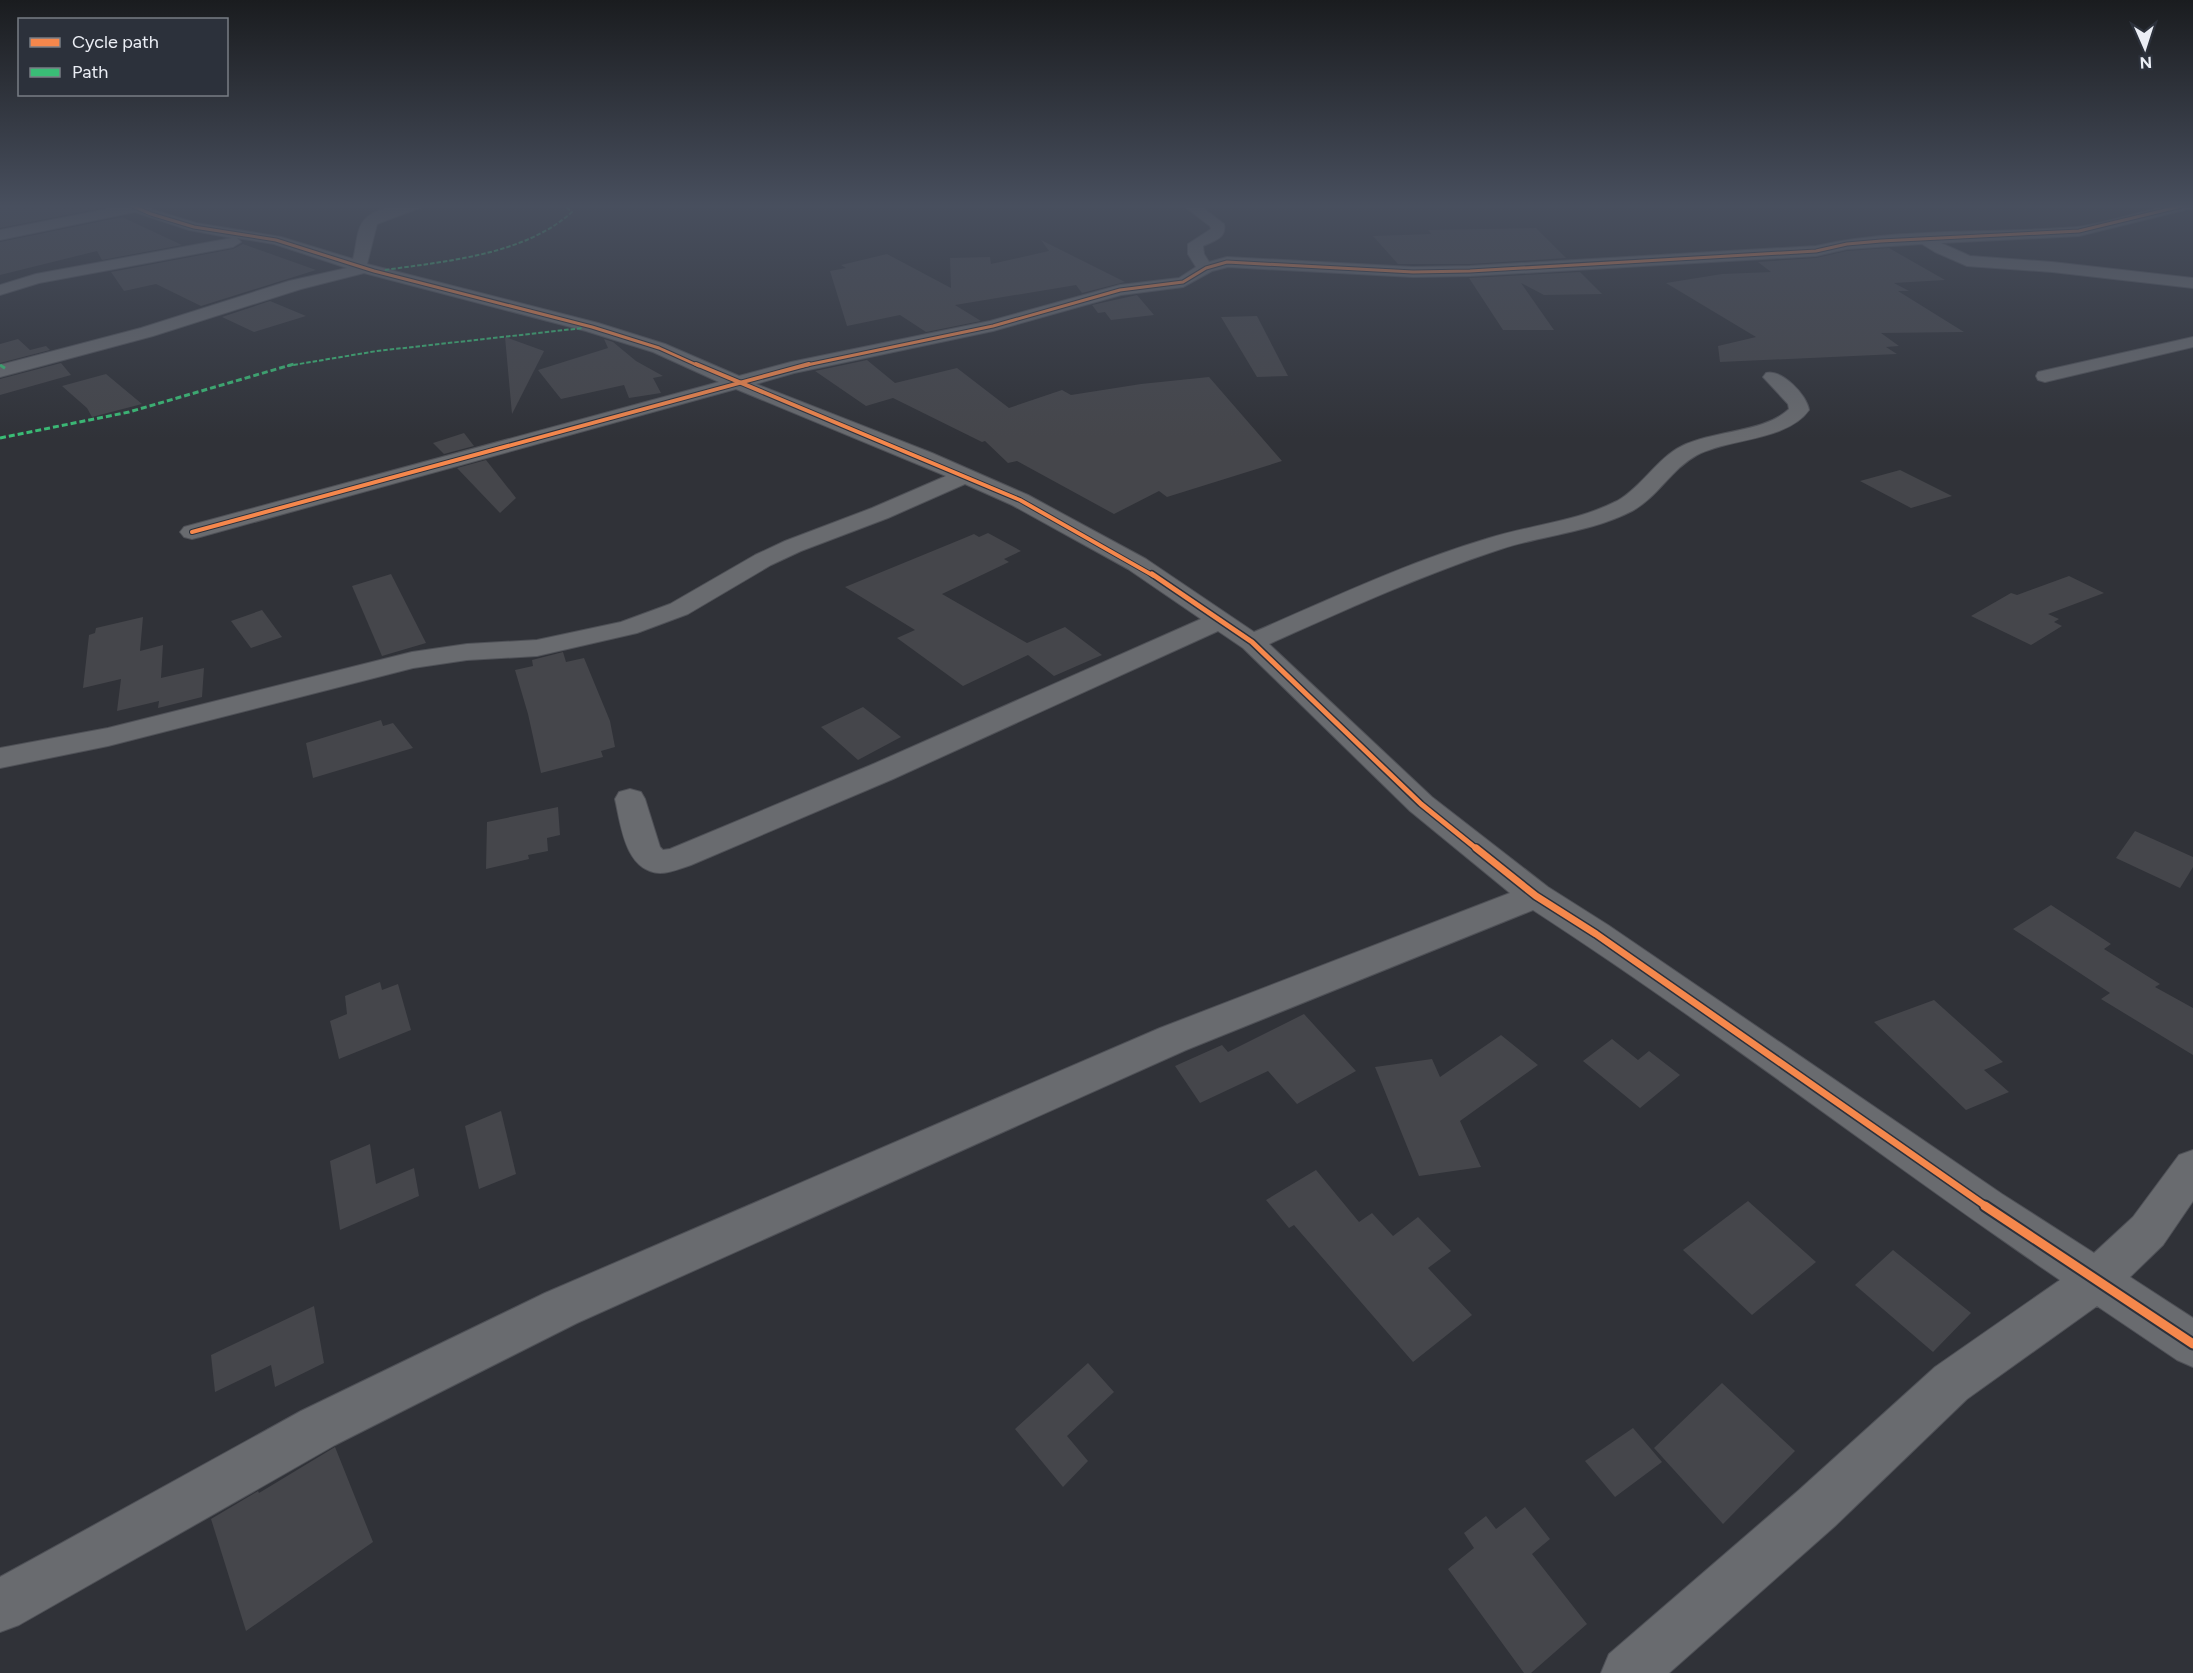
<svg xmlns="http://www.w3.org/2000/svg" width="2193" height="1673" font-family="Figtree,sans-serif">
<rect width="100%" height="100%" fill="#303238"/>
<g fill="#45464b">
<polygon points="0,204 94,204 102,208 0,228"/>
<polygon points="122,217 182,245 102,260 97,251 0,275 0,242"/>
<polygon points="1536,228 1566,258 1470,264 1398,264 1373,236 1431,234 1428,230"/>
<polygon points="1041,240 1125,282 1082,293 1076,285 955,305 981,321 926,332 900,315 847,326 830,271 846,268 841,265 887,254 951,288 950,258 990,257 991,264 1049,251"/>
<polygon points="243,244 316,270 201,306 156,284 124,291 111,272 233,249"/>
<polygon points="1889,248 1945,280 1894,283 1909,291 1898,291 1964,332 1881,333 1899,346 1886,347 1897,354 1720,362 1718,346 1756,337 1666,283 1722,274 1771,272 1758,262 1816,258 1847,251"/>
<polygon points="1580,272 1602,294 1544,295 1521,283 1554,330 1503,330 1469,278"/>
<polygon points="1137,295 1154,315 1111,320 1105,312 1098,313 1092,305"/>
<polygon points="270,301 306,316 254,332 222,317"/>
<polygon points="1257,316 1288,376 1257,377 1221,317"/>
<polygon points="505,337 544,351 512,414"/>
<polygon points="18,339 30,350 46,346 50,350 0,363 0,344"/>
<polygon points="604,339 613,342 636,361 663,376 653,378 661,393 629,398 624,385 561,399 538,370 608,348"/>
<polygon points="867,360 895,383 957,368 1009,408 1062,390 1071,395 1141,384 1209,377 1282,461 1167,497 1159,491 1114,514 1017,461 1008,463 985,441 982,442 893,398 866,406 815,371"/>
<polygon points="61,363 71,375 0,395 0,379"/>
<polygon points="106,374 142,404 92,417 87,408 62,386"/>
<polygon points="464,433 474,446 444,454 433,443"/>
<polygon points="486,460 516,498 500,513 457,468"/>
<polygon points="1900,470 1952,496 1911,508 1860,481"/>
<polygon points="988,533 1021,551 1004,559 1009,562 942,594 1027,643 1065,627 1102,655 1054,676 1028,655 963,686 897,638 915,630 845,587 962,539 974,534 979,537"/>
<polygon points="391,574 426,643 382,656 352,586"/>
<polygon points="2069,576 2104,593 2048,614 2059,619 2054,622 2062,626 2031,645 1971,616 2011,593 2017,595"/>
<polygon points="262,610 282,637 251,648 231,621"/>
<polygon points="143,617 140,651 163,645 161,678 204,668 202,697 158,708 159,701 117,711 121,679 83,688 89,635 95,633 96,628"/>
<polygon points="563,652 566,662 584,658 610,721 615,747 601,751 603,757 541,773 528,714 515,670 533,666 532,660"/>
<polygon points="863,707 901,737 858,760 821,727"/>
<polygon points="381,720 383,726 393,723 413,748 313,778 306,743"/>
<polygon points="558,807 560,835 547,838 548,851 528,855 529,859 486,869 487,822"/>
<polygon points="2135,831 2193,857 2193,867 2180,888 2116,858"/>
<polygon points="2051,905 2111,944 2104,949 2160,984 2155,987 2193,1008 2193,1055 2101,999 2110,993 2013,929"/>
<polygon points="380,982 382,990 398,984 411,1030 339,1059 330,1021 347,1014 345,996"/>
<polygon points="1934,1000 2003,1062 1984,1070 2009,1092 1966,1110 1874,1022"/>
<polygon points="1304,1014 1356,1071 1297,1104 1268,1071 1200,1103 1175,1066 1222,1045 1228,1052"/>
<polygon points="1501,1035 1538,1065 1460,1121 1481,1167 1419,1176 1375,1067 1432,1059 1440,1077"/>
<polygon points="1612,1039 1638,1060 1649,1051 1680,1075 1640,1108 1583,1061"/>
<polygon points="501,1111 516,1174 479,1189 465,1126"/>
<polygon points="370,1144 376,1184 414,1168 419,1196 340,1230 330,1161"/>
<polygon points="1316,1170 1359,1222 1372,1213 1393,1236 1418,1217 1451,1251 1428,1268 1472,1315 1413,1362 1294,1225 1289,1228 1266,1200"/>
<polygon points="1748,1201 1816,1262 1752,1315 1683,1250"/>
<polygon points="1893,1250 1971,1313 1933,1352 1855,1285"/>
<polygon points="314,1306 324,1363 275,1387 271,1365 215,1392 211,1355"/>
<polygon points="1088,1363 1114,1392 1067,1436 1088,1461 1063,1487 1015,1429"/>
<polygon points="1722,1383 1795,1451 1723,1524 1654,1448"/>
<polygon points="1633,1428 1662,1462 1615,1497 1585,1461"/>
<polygon points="335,1447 373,1542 246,1631 211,1519 258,1491 259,1493"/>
<polygon points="1525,1507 1550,1539 1532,1554 1587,1624 1531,1673 1524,1673 1448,1569 1474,1548 1464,1533 1486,1516 1496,1529"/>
</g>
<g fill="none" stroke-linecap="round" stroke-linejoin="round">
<defs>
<g id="minor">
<path d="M 121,204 L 156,204 L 151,209 L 196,223 L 281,237 L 353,259 C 356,249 356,237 360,227 C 368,206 406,204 424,204 L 422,207 L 377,224 L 367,264 L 598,323 L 665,344 L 739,376 L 791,362 L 990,321 L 1120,285 L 1179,278 L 1196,267 L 1188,254 L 1188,244 L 1211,229 L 1210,226 L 1181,204 L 1198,204 L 1224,224 C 1227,238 1214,241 1203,246 L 1204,254 L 1209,262 L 1227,257 L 1413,267 L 1470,266 L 1816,246 C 1901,227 1990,234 2076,227 C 2116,223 2153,204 2193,204 L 2193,208 L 2079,236 L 1941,243 L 1970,256 L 2052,262 L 2193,278 L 2193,288 L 2052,272 L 1967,266 L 1935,252 L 1922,244 L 1847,249 L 1816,256 L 1470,276 L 1413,277 L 1228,267 L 1212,271 L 1183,287 L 1121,295 L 993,331 L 794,373 L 756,384 L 932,453 L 1028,495 L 1146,559 L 1254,632 C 1330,599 1406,563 1486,539 C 1529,525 1576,522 1617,501 C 1642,487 1656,459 1682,446 C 1713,430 1764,433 1789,409 L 1788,404 L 1763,377 L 1766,373 C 1782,369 1807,395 1809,410 C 1787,441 1729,438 1697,455 C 1671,469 1658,497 1632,511 C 1591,532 1544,535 1501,549 C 1422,575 1345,610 1269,644 L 1432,797 L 1548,887 L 1608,925 L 2002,1194 L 2094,1253 L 2133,1217 L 2179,1155 L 2193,1150 L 2193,1201 L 2163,1245 L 2130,1277 L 2193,1318 L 2193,1367 L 2177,1360 L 2097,1306 L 1967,1399 L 1835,1526 L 1669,1673 L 1601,1673 L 1609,1654 L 1799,1490 L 1935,1367 L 2060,1280 C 1883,1159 1713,1027 1533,910 L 1186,1050 L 577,1323 L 335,1445 L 19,1625 L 0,1632 L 0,1577 L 301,1411 L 545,1293 L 1160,1028 L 1510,893 L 1410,811 L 1243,648 L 1218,631 L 893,779 L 691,865 C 682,868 670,873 660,873 C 625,871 621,825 615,799 L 619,792 L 630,789 L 641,792 L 645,799 L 660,847 L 663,850 L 670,849 L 871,765 L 1201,619 L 1128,569 L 1012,505 L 965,484 L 888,518 L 801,551 L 771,565 L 688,614 L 637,633 L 537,656 L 467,660 L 413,668 L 108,746 L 0,768 L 0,748 L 108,728 L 412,652 L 467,644 L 537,640 L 621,622 L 670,604 L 755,555 L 785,541 L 872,508 L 946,476 L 736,389 L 200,537 L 192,539 L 184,537 L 180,532 L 184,527 L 719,382 L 653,352 L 586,331 L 364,273 L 301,289 L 153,336 L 0,377 L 0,365 L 141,328 L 289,281 L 347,268 L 274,244 L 237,238 L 241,242 L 233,247 L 39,283 L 0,295 L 0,285 L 36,274 L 232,238 L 189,230 L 135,212 L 0,240 L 0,230 L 122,206 Z"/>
<polygon points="2193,337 2193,347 2045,382 2038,380 2036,376 2038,372"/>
</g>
</defs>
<use href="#minor" stroke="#4f5157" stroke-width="2"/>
<use href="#minor" fill="#696b6f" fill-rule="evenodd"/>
<g stroke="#3abd76" stroke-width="2" stroke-dasharray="4.5 2" stroke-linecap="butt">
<polyline points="410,206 435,204"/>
<path d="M 385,270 C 447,261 524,255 572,212 L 563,204"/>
<polyline points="287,366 377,351 583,328"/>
</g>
<g stroke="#3abd76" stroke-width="3" stroke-dasharray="6 3" stroke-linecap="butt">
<polyline points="0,365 6,369"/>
<polyline points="0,438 129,412 294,364"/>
</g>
<defs>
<g id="cycleway-far4">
<polyline points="128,204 151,214 194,227 276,240 374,271 592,327 659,348 699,366"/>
<polyline points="802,366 993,326 1120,290 1183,282 1206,268 1227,262 1413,272 1470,271 1816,251 1847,244 1881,241 2079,231 2190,204"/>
</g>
<g id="cycleway-far3">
<polyline points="696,364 1020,500 1154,576"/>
<polyline points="192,532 809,364"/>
</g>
<polyline id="cycleway-far2" points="1152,574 1252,642 1421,804 1478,850"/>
<polyline id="cycleway-far1" points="1476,848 1536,896 1596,934 1987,1207"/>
<polyline id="cycleway" points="1985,1206 2193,1344"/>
</defs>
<use href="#cycleway-far4" stroke="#2c313b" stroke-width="5"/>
<use href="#cycleway-far3" stroke="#2c313b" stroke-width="6"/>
<use href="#cycleway-far2" stroke="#2c313b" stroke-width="8"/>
<use href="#cycleway-far1" stroke="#2c313b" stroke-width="10"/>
<use href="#cycleway" stroke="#2c313b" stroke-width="13"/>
<use href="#cycleway-far4" stroke="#f5874c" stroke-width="3"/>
<use href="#cycleway-far3" stroke="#f5874c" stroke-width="4"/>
<use href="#cycleway-far2" stroke="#f5874c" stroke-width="5"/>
<use href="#cycleway-far1" stroke="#f5874c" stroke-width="7"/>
<use href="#cycleway" stroke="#f5874c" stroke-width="9"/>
</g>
<linearGradient id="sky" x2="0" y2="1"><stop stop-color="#1a1c1f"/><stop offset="0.47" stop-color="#484f5e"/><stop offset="1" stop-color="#484f5e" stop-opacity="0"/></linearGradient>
<rect width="2193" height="438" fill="url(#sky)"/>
<rect x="18" y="18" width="210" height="78" fill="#2c313b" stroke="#787d85" stroke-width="1.5"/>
<rect x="30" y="38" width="30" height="9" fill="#f5874c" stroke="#787d85" stroke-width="1.5"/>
<text x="72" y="48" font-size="18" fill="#ebeef5">Cycle path</text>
<rect x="30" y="68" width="30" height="9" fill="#3abd76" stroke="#787d85" stroke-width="1.5"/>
<text x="72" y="78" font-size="18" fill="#ebeef5">Path</text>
<g transform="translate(2145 48) rotate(177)" stroke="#2c313b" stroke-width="4.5" paint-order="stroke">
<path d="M0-4.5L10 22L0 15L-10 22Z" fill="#ebeef5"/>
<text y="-9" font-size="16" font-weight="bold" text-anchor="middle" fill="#ebeef5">N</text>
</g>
</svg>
